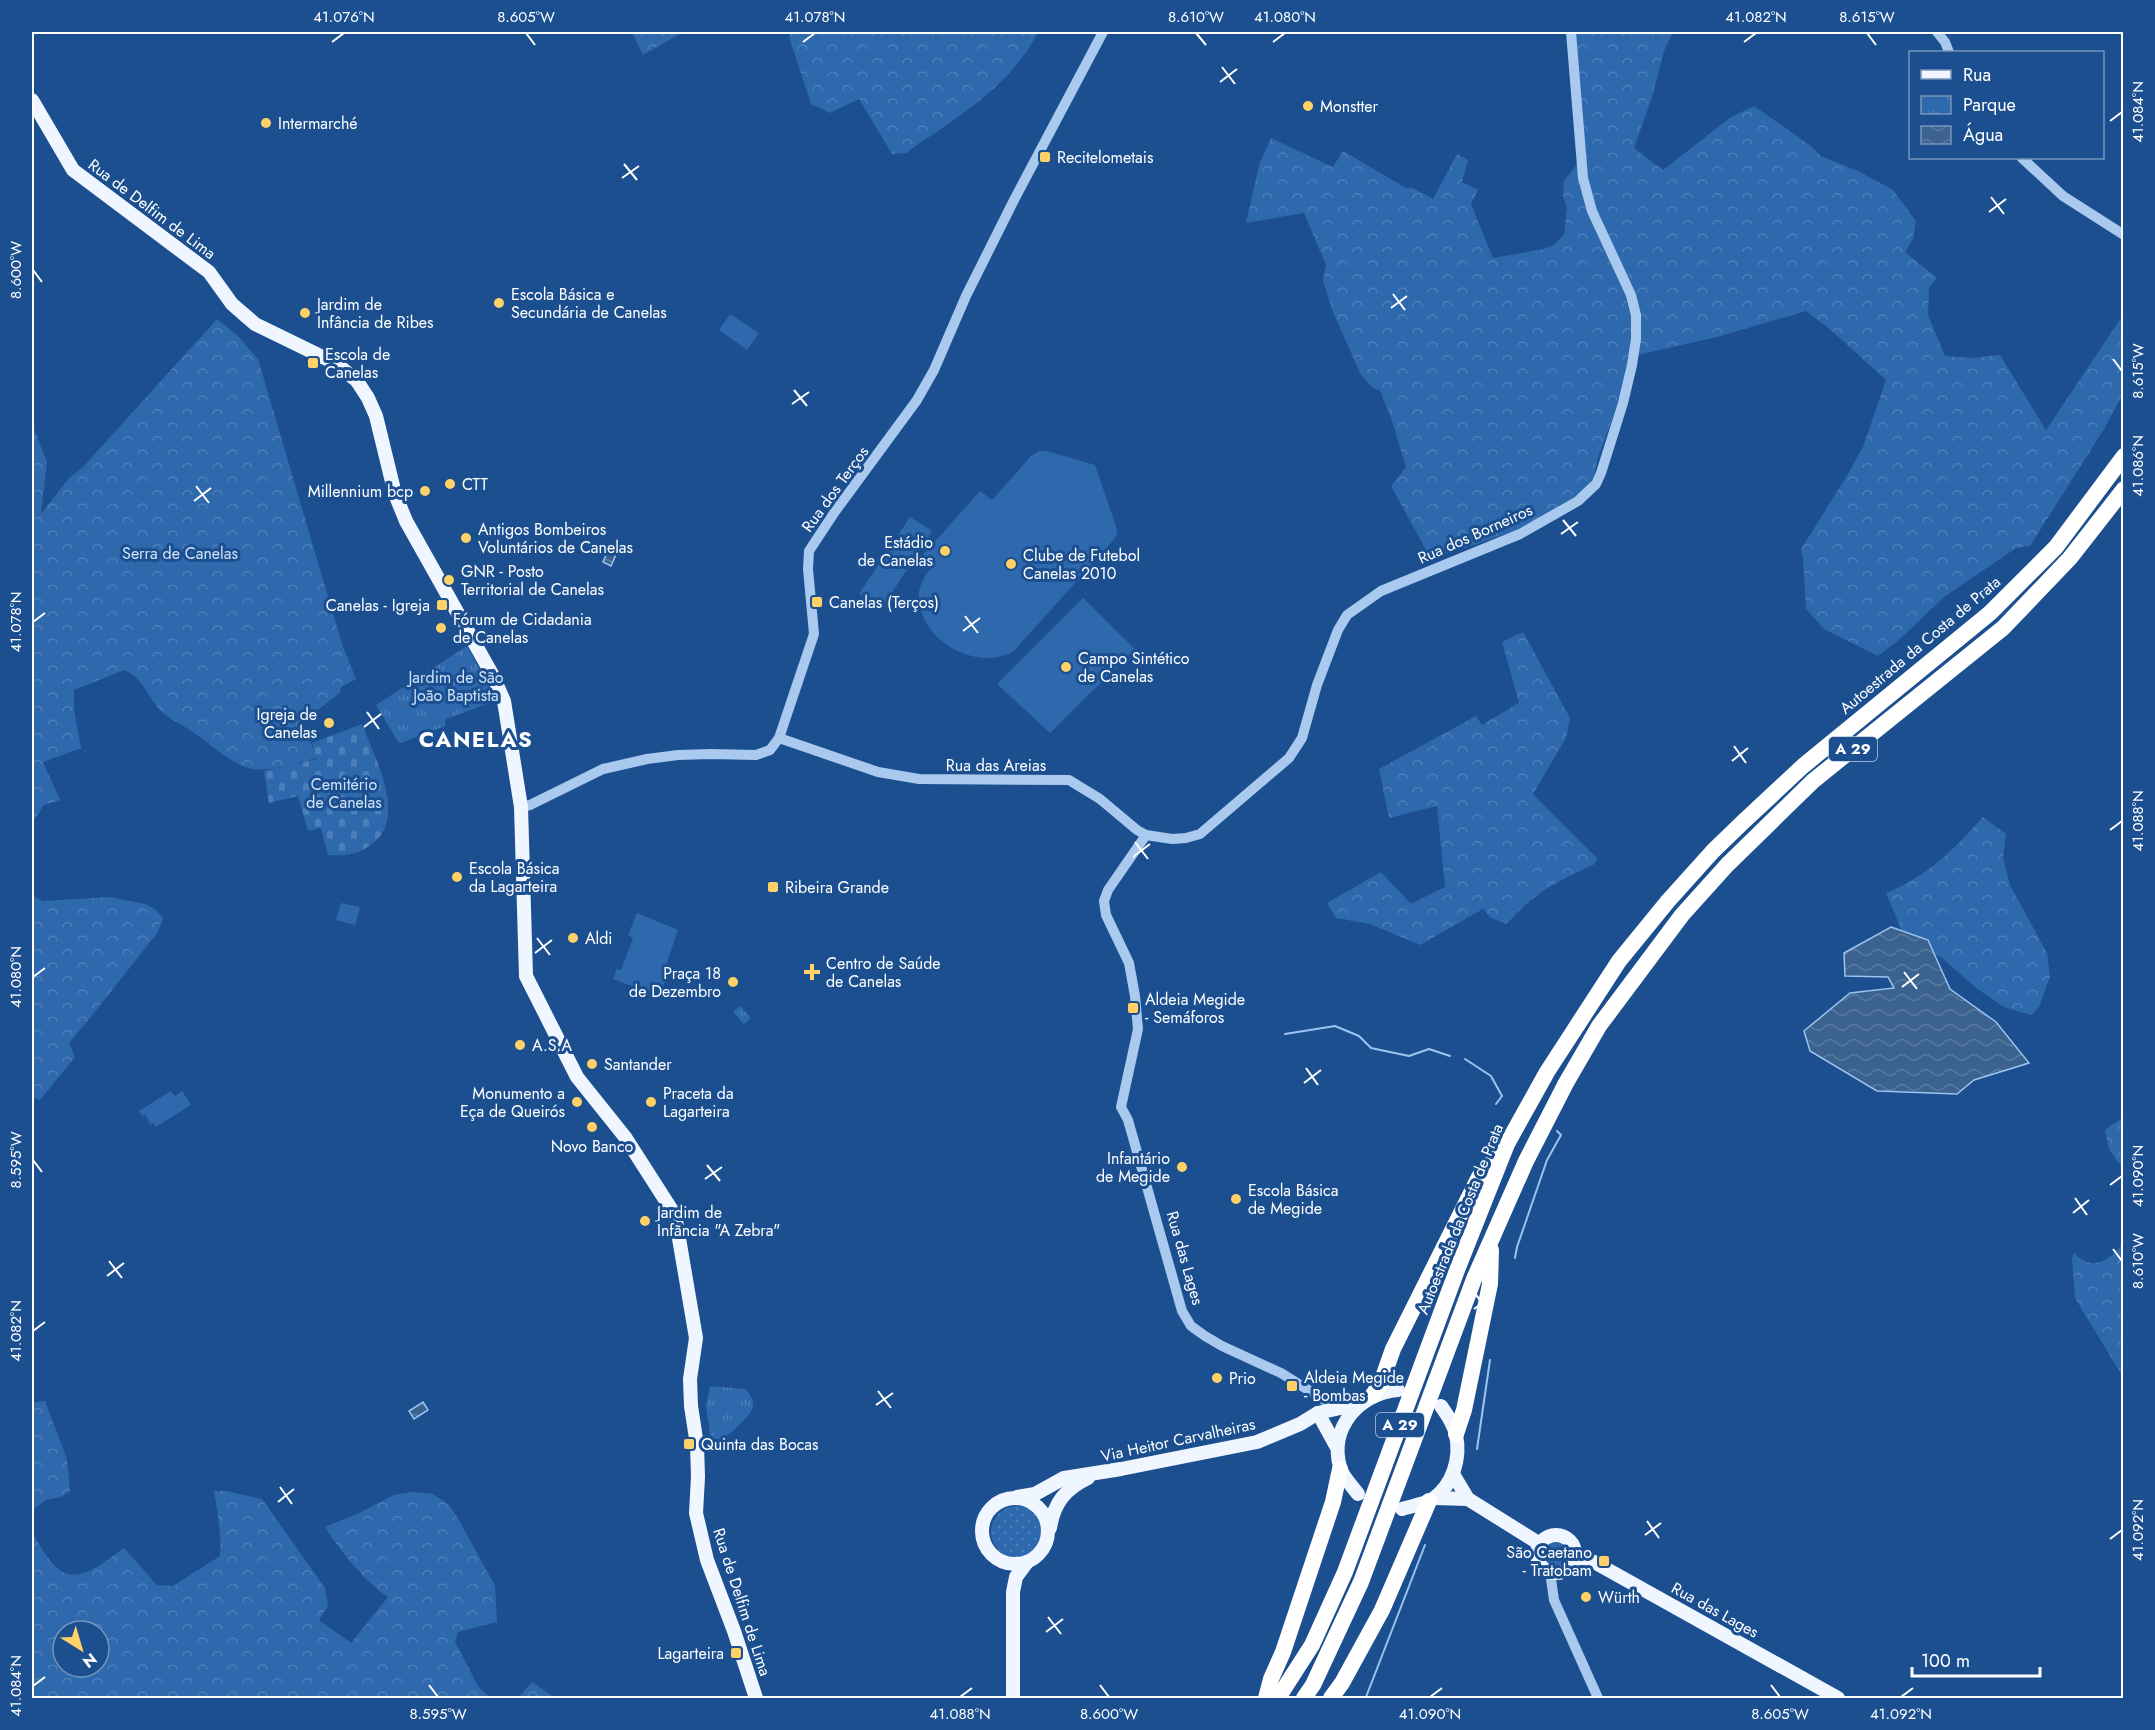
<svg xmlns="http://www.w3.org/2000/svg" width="2155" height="1730" font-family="Jost,sans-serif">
<defs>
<pattern id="grass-dots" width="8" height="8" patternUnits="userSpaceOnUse" patternTransform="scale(1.5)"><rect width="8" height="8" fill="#2e69ad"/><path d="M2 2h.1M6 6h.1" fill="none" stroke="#4d80b9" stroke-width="1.8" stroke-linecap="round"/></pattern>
<pattern id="forest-crowns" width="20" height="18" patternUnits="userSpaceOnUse" patternTransform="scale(1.5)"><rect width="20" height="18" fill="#2e69ad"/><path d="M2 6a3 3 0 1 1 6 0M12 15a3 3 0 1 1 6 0" fill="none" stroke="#4d80b9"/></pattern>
<pattern id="cemetery-stones" width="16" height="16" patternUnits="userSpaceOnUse" patternTransform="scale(1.5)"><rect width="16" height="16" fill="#2e69ad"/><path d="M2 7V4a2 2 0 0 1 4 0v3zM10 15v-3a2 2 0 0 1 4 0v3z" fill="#4d80b9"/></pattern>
<pattern id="park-tufts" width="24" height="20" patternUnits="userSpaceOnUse" patternTransform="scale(1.5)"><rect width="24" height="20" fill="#2e69ad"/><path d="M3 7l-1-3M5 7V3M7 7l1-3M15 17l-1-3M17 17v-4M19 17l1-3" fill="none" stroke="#4d80b9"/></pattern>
<pattern id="water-waves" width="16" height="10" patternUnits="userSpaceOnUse" patternTransform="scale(1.5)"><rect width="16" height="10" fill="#3c6290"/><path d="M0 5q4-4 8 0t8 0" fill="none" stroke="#597aa1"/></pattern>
</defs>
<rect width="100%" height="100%" fill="#1b4f8f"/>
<circle fill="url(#grass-dots)" cx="1017" cy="1532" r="26"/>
<g fill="url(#forest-crowns)" fill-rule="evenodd">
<polygon points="632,32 683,32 643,55"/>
<path d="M 791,32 L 1038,32 C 1011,87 954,119 906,153 L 892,154 L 859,99 L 830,113 L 811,104 L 789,37 Z"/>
<path d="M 1569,32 L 1673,32 L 1664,51 L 1652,97 L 1634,148 L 1663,170 L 1731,117 L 1754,106 L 1811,146 L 1821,156 L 1858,171 L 1893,190 L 1916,221 L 1913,239 L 1905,252 L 1937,278 L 1929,288 L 1928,315 L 1945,356 L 1974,358 L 2000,355 L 2046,430 L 2123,315 L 2123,394 L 2104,429 L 2030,546 L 2016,548 L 1944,597 L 1900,639 L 1878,656 L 1824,629 L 1806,609 L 1803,558 L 1801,549 L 1848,474 L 1863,447 L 1886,380 L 1832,331 L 1806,311 L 1717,337 L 1633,356 C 1622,388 1613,420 1600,452 C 1596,460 1597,471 1593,478 C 1567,521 1476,543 1431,559 L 1391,486 L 1406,467 L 1391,418 L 1380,391 L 1373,388 L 1361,375 L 1333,312 L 1323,281 L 1326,265 L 1304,213 L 1246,223 L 1259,165 L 1271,138 L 1333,167 L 1343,151 L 1406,188 L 1413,188 L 1433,199 L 1457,154 L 1468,160 L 1462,182 L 1478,190 L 1471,204 L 1493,258 L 1544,249 L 1554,245 L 1564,234 L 1567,208 L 1563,196 L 1564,181 L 1585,154 Z"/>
<path d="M 217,319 L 237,335 L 258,359 L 342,644 L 356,679 L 340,688 L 341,692 L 302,722 L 317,758 C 298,762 273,772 253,769 C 232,766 209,742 191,731 C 180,723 170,720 160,710 C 148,697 142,677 124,670 L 74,690 L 74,710 L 81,748 L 43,762 L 60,800 L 44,805 L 32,823 L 32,424 L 47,462 L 41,514 L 69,478 L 83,467 Z"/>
<path d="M 1523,632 L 1570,718 L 1566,738 L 1533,794 L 1597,858 L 1595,864 C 1570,875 1543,888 1523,907 C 1517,912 1512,919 1506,924 L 1491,918 L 1483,909 L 1420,945 L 1370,924 L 1336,918 L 1327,903 L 1381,872 L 1411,904 L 1445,887 L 1437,806 L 1389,818 L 1379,769 L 1476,716 L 1482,725 L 1519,703 L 1502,642 Z"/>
<path d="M 1983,817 L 2006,834 L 2003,858 L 2010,885 L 2047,953 L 2050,977 L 2039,1007 L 2031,1015 L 2004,1007 L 1976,988 L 1941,957 L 1907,943 L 1886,893 C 1928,876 1953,850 1983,817 Z"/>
<polygon points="32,896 43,901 110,897 145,904 154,908 163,918 158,932 90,1018 69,1043 75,1057 40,1100 32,1097"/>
<polygon points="2122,1118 2123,1118 2123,1169 2109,1149 2105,1130"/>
<path d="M 2123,1243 L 2123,1377 L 2075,1298 L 2072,1258 L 2074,1253 C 2092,1272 2110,1261 2123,1243 Z"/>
<polygon points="45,1401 67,1459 70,1491 61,1497 46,1500 32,1510 32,1402"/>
<path d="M 214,1491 L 226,1491 L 262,1499 L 325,1588 L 328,1606 L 319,1620 L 351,1643 L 388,1597 C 365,1582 340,1551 325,1527 L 357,1514 L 394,1495 L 412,1492 L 433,1494 L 449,1505 L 459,1520 L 495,1586 L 497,1622 L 458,1632 L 455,1642 L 478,1686 L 490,1698 L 32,1698 L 32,1533 C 39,1544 47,1559 57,1568 C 78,1587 107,1560 124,1548 L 157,1585 L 173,1586 L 220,1556 C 222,1538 217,1510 214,1491 ZM 63,1631 L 99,1631 L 99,1667 L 63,1667 Z"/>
<polygon points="532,1682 555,1698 518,1698"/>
</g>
<path fill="url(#cemetery-stones)" d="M 362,724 C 374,756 408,818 372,844 C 358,855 345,856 328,855 L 321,828 L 308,831 L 298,796 L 269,803 L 264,771 L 317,759 L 312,743 Z"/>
<g fill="url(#park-tufts)">
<polygon points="467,646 488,685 494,701 446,719 445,726 401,743 398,742 376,705"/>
<polygon points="740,1006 751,1018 744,1024 733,1012"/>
<path d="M 710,1386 L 745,1389 C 748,1392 752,1397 753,1401 C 757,1416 723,1438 712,1447 L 706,1406 Z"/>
</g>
<g fill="#2e69ad">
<polygon points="730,314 759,333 747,350 719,330"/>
<path d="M 1039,451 L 1047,451 L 1095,465 L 1116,526 L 1117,535 L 1111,543 L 1014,651 C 977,673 917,640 919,594 C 919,584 927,573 933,565 L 922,556 L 980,491 L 992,500 L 1031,456 Z"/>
<polygon points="910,517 932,531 882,608 859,594"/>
<polygon points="1083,598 1135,649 1050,733 997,684"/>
<polygon points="341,903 360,907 355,925 336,920"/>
<polygon points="637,913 678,930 663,974 667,976 659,996 613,979 617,969 621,970 633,938 628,935"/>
<polygon points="171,1091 175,1096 182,1091 191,1105 156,1127 154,1123 150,1125 146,1115 142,1116 139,1111"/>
<circle cx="1557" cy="1554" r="12"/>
</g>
<g fill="url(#water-waves)" stroke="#9cc4f0" stroke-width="1.5">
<polygon points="610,546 618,550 611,566 603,562"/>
<polygon points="1891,927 1928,940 1950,989 1996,1022 2029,1063 1974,1080 1957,1094 1877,1091 1810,1051 1804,1031 1850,993 1894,988 1888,977 1845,976 1844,953"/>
<polygon points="423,1402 428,1410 414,1419 409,1411"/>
</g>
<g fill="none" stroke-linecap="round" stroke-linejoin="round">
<g stroke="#9cc4f0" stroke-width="2">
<polyline points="1285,1034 1335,1026 1359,1036 1371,1048 1409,1056 1429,1049 1450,1056"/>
<polyline points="1465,1059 1491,1076 1502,1096 1496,1104"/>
<polyline points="1515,1258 1517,1247 1547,1160 1561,1135 1557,1131"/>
<polyline points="1477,1449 1490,1360"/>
<polyline points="1369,1698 1366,1697 1425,1545"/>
</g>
<g stroke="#a9c9ee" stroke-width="10">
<polyline points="1937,32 1945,42 1949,52"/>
<polyline points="2022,158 2063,196 2124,235"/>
<polyline points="779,738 878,772 919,779 1069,780 1100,799 1137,830 1146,835 1172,839 1186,838 1200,834 1289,758 1302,738 1317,685 1338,630 1347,615 1381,591 1520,534 1578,501 1596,484 1601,473 1623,403 1632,365 1636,339 1636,315 1631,295 1592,211 1583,178 1571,32"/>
<polyline points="521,807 530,805 603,769 647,759 678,755 711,754 756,755 770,750 779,738 814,634 808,569 809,551 834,513 917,400 934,370 966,296 1014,200 1103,32"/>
<polyline points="1146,835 1108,890 1104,901 1106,915 1129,963 1135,996 1138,1029 1121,1107 1128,1120 1182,1311 1191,1326 1205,1336 1222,1346 1281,1373 1337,1408"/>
<polyline points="1550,1572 1554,1600 1598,1698"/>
</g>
<g stroke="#f0f6ff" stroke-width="14">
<polyline points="32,100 73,170 209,272 232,304 255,324 337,364 357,381 368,398 376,416 395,494 406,521 493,676 504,701 521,807 526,976 577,1077 625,1137 675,1215 696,1338 690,1379 691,1406 697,1445 698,1477 696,1513 707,1560 734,1631 756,1698"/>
<polyline points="1318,1413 1336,1446"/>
<polyline points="1453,1474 1468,1499 1540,1544"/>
<path d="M 1358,1494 C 1352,1486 1342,1476 1340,1467 C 1329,1428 1359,1393 1398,1390"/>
<polyline points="1017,1497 1035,1494 1064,1478 1121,1469 1257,1442 1300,1424 1318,1413 1358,1404"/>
<circle cx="1015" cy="1531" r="33"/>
<polyline points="1435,1498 1468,1499"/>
<path d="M 1402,1509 C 1412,1506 1425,1504 1433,1499 C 1453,1485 1461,1458 1456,1435 C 1454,1424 1447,1415 1441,1406"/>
<path d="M 1050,1528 C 1054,1503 1065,1489 1088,1478"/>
<circle cx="1556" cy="1554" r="19"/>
<polyline points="1574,1559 1594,1562 1838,1698"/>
<polyline points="1013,1698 1013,1592 1016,1577 1027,1562"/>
</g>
<g stroke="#fff" stroke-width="16">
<polyline points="1372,1396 1381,1383 1393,1349 1479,1177 1499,1154"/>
<polyline points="1456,1434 1464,1410 1490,1284 1491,1250"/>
<polyline points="1266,1698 1271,1679 1283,1652 1333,1502 1340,1469"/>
<polyline points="1278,1698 1312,1645 1345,1572 1457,1270 1507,1144 1547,1072 1619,961 1668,901 1713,851 1743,822 1803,766 1990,613 2056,547 2124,456"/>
<polyline points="1304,1698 1313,1685 1361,1582 1474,1279 1526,1161 1566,1083 1599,1026 1682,915 1727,865 1813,781 2003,628 2070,558 2124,489"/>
<polyline points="1331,1698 1342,1683 1382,1610 1429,1501"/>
</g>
</g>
<path fill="none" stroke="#fff" stroke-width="2" d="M 526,33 L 535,45M 1196,33 L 1206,45M 1867,33 L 1876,45M 332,42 L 344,33M 803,42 L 815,33M 1273,42 L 1285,33M 1744,42 L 1756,33M 1222,67 L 1235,84M 1220,82 L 1237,69M 2110,121 L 2122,112M 624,164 L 637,180M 622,178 L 639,166M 1991,197 L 2004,214M 1989,212 L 2006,199M 33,270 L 42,282M 1393,294 L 1405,310M 1391,308 L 1407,296M 2113,359 L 2122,371M 794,390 L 807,406M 792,404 L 809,392M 2110,475 L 2122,466M 196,486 L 209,503M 194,501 L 211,488M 1563,520 L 1576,536M 1561,534 L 1578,522M 965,616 L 978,633M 33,622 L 45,613M 963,631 L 980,618M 367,712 L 379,729M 364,727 L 381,714M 1734,746 L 1746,763M 1732,761 L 1748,748M 2110,830 L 2122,821M 1135,842 L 1148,859M 1133,857 L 1150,844M 537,938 L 550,955M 535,953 L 552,940M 1904,972 L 1917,989M 33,977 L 45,968M 1902,987 L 1919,974M 1306,1068 L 1318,1085M 1304,1083 L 1321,1070M 33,1160 L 42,1172M 707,1165 L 720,1181M 705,1179 L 722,1167M 2110,1185 L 2122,1176M 2075,1198 L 2087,1215M 2073,1213 L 2089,1200M 2113,1249 L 2122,1261M 109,1261 L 122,1278M 107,1276 L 124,1263M 1476,1295 L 1489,1311M 1474,1309 L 1491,1297M 33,1331 L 45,1322M 878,1391 L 891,1408M 876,1405 L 893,1393M 280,1487 L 292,1504M 278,1502 L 294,1489M 1647,1521 L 1659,1538M 1645,1535 L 1661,1523M 2110,1539 L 2122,1530M 1048,1617 L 1061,1634M 1046,1632 L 1063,1619M 429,1685 L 438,1697M 1100,1685 L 1109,1697M 1771,1685 L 1780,1697M 33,1686 L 45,1677M 960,1697 L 972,1688M 1430,1697 L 1442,1688M 1901,1697 L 1913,1688"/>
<g fill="#ffd166" stroke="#1b4f8f" stroke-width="2">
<circle cx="1308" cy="106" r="6"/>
<circle cx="266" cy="123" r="6"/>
<rect x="1039" y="151" width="12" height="12" rx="3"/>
<circle cx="499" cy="303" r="6"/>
<circle cx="305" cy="313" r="6"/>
<rect x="307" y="357" width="12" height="12" rx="3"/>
<circle cx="450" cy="484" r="6"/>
<circle cx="425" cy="491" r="6"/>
<circle cx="466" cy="538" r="6"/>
<circle cx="945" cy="551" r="6"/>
<circle cx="1011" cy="564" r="6"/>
<circle cx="449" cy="580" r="6"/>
<rect x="811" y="596" width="12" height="12" rx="3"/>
<rect x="436" y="599" width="12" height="12" rx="3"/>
<circle cx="441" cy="628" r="6"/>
<circle cx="1066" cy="667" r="6"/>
<circle cx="329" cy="723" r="6"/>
<circle cx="457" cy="877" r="6"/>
<rect x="767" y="881" width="12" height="12" rx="3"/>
<circle cx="573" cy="938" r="6"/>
<path d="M809 963h6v6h6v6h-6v6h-6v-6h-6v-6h6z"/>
<circle cx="733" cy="982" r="6"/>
<rect x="1127" y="1002" width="12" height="12" rx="3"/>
<circle cx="520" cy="1045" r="6"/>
<circle cx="592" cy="1064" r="6"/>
<circle cx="577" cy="1102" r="6"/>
<circle cx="651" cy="1102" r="6"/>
<circle cx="592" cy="1127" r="6"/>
<circle cx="1182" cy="1167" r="6"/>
<circle cx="1236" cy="1199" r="6"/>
<circle cx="645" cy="1221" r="6"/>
<circle cx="1217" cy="1378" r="6"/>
<rect x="1286" y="1380" width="12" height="12" rx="3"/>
<rect x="683" y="1438" width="12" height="12" rx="3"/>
<rect x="1598" y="1555" width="12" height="12" rx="3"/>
<circle cx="1586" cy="1597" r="6"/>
<rect x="730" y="1647" width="12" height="12" rx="3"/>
</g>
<g text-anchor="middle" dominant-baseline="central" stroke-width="6" stroke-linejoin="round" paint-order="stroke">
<g fill="#1b4f8f" stroke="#bbcadd" stroke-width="1.5">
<rect x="1829" y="737" width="48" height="24" rx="4.5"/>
<rect x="1376" y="1413" width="48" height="24" rx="4.5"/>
</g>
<g font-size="15" font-weight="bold" fill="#fff">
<text x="1853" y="749">A 29</text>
<text x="1400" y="1425">A 29</text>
</g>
<g font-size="16" fill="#fff" stroke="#1b4f8f" text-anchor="start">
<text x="1320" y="106">Monstter</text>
<text x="278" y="123">Intermarché</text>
<text x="1057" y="157">Recitelometais</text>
<text x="511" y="294">Escola Básica e<tspan x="511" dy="18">Secundária de Canelas</tspan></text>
<text x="317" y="304">Jardim de<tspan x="317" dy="18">Infância de Ribes</tspan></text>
<text x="325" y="354">Escola de<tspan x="325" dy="18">Canelas</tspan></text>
<text x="462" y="484">CTT</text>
<text x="413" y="491" text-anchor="end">Millennium bcp</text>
<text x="478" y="529">Antigos Bombeiros<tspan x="478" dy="18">Voluntários de Canelas</tspan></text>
<text x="933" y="542" text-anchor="end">Estádio<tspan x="933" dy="18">de Canelas</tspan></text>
<text x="1023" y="555">Clube de Futebol<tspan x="1023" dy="18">Canelas 2010</tspan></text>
<text x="461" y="571">GNR - Posto<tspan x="461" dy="18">Territorial de Canelas</tspan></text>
<text x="829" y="602">Canelas (Terços)</text>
<text x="430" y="605" text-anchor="end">Canelas - Igreja</text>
<text x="453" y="619">Fórum de Cidadania<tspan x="453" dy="18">de Canelas</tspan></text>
<text x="1078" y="658">Campo Sintético<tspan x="1078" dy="18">de Canelas</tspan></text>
<text x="317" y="714" text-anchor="end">Igreja de<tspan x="317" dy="18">Canelas</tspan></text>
<text x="469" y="868">Escola Básica<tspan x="469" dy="18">da Lagarteira</tspan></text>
<text x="785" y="887">Ribeira Grande</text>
<text x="585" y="938">Aldi</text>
<text x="826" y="963">Centro de Saúde<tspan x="826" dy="18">de Canelas</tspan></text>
<text x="721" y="973" text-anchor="end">Praça 18<tspan x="721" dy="18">de Dezembro</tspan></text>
<text x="1145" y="999">Aldeia Megide<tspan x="1145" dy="18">- Semáforos</tspan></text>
<text x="532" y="1045">A.S.A</text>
<text x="604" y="1064">Santander</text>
<text x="565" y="1093" text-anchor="end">Monumento a<tspan x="565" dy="18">Eça de Queirós</tspan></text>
<text x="663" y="1093">Praceta da<tspan x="663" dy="18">Lagarteira</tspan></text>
<text x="592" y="1146" text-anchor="middle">Novo Banco</text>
<text x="1170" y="1158" text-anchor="end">Infantário<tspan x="1170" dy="18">de Megide</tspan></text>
<text x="1248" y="1190">Escola Básica<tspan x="1248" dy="18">de Megide</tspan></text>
<text x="657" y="1212">Jardim de<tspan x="657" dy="18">Infãncia "A Zebra"</tspan></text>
<text x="1304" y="1377">Aldeia Megide<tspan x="1304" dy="18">- Bombas</tspan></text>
<text x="1229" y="1378">Prio</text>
<text x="701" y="1444">Quinta das Bocas</text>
<text x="1592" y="1552" text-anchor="end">São Caetano<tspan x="1592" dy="18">- Tratobam</tspan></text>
<text x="1598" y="1597">Würth</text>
<text x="724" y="1653" text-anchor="end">Lagarteira</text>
</g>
<g font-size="16" fill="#fff" stroke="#1b4f8f">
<text transform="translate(152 209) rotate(37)">Rua de Delfim de Lima</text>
<text transform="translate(835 489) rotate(-54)">Rua dos Terços</text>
<text transform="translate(1475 534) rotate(-24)">Rua dos Borneiros</text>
<text transform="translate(1920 645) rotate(-40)">Autoestrada da Costa de Prata</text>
<text x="996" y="765">Rua das Areias</text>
<text transform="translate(1460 1219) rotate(-68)">Autoestrada da Costa de Prata</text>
<text transform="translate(1185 1258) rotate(74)">Rua das Lages</text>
<text transform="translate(1178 1440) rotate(-12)">Via Heitor Carvalheiras</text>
<text transform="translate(742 1602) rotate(72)">Rua de Delfim de Lima</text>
<text transform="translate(1715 1610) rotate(29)">Rua das Lages</text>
</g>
<g font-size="16" fill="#cfe3fa" stroke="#1b4f8f">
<text x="180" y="553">Serra de Canelas</text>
<text x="456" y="677">Jardim de São<tspan x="456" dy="18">João Baptista</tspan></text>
<text x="344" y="784">Cemitério<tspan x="344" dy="18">de Canelas</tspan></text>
</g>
<g font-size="22" font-weight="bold" letter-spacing="1.5" fill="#fff" stroke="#1b4f8f">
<text x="476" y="739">CANELAS</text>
</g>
</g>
<rect width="2155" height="1730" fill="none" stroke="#1b4f8f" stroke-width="66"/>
<rect x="1909" y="51" width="195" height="108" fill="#1b4f8f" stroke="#7695bc" stroke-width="1.5"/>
<rect x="1921" y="70" width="30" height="9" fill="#f0f6ff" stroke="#7695bc" stroke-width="1.5"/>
<text x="1963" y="81" font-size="18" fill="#ffffff">Rua</text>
<rect x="1921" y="96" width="30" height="18" fill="url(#park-tufts)" stroke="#7695bc" stroke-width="1.5"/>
<text x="1963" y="111" font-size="18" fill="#ffffff">Parque</text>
<rect x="1921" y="126" width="30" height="18" fill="url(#water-waves)" stroke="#7695bc" stroke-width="1.5"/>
<text x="1963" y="141" font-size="18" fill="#ffffff">Água</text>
<g transform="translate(81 1649) rotate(143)"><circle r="28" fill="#1b4f8f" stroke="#7695bc" stroke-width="1.5"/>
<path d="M0-4.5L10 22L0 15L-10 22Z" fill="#ffd166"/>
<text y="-9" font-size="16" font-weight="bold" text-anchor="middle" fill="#ffffff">N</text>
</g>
<path d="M1912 1667v9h128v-9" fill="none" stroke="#ffffff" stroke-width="3"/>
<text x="1921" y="1667" font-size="18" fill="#ffffff" stroke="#1b4f8f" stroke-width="4.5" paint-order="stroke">100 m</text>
<rect x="33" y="33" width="2089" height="1664" fill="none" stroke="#fff" stroke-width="2"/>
<g font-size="15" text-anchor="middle" fill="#fff">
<text x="344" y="22">41.076°N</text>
<text x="526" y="22">8.605°W</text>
<text x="815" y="22">41.078°N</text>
<text x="1196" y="22">8.610°W</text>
<text x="1285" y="22">41.080°N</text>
<text x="1756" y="22">41.082°N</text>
<text x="1867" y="22">8.615°W</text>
<text transform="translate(2138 112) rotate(-90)" y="5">41.084°N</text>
<text transform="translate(16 270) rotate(-90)" y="5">8.600°W</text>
<text transform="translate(2138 371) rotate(-90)" y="5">8.615°W</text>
<text transform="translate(2138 466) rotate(-90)" y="5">41.086°N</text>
<text transform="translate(16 622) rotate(-90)" y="5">41.078°N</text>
<text transform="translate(2138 821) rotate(-90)" y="5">41.088°N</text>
<text transform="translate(16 977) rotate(-90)" y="5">41.080°N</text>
<text transform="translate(16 1160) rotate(-90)" y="5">8.595°W</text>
<text transform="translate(2138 1176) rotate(-90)" y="5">41.090°N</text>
<text transform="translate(2138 1261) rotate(-90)" y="5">8.610°W</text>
<text transform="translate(16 1331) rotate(-90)" y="5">41.082°N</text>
<text transform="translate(2138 1530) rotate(-90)" y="5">41.092°N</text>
<text transform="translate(16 1686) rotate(-90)" y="5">41.084°N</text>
<text x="438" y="1719">8.595°W</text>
<text x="960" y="1719">41.088°N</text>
<text x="1109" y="1719">8.600°W</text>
<text x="1430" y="1719">41.090°N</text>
<text x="1780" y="1719">8.605°W</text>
<text x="1901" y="1719">41.092°N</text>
</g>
</svg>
